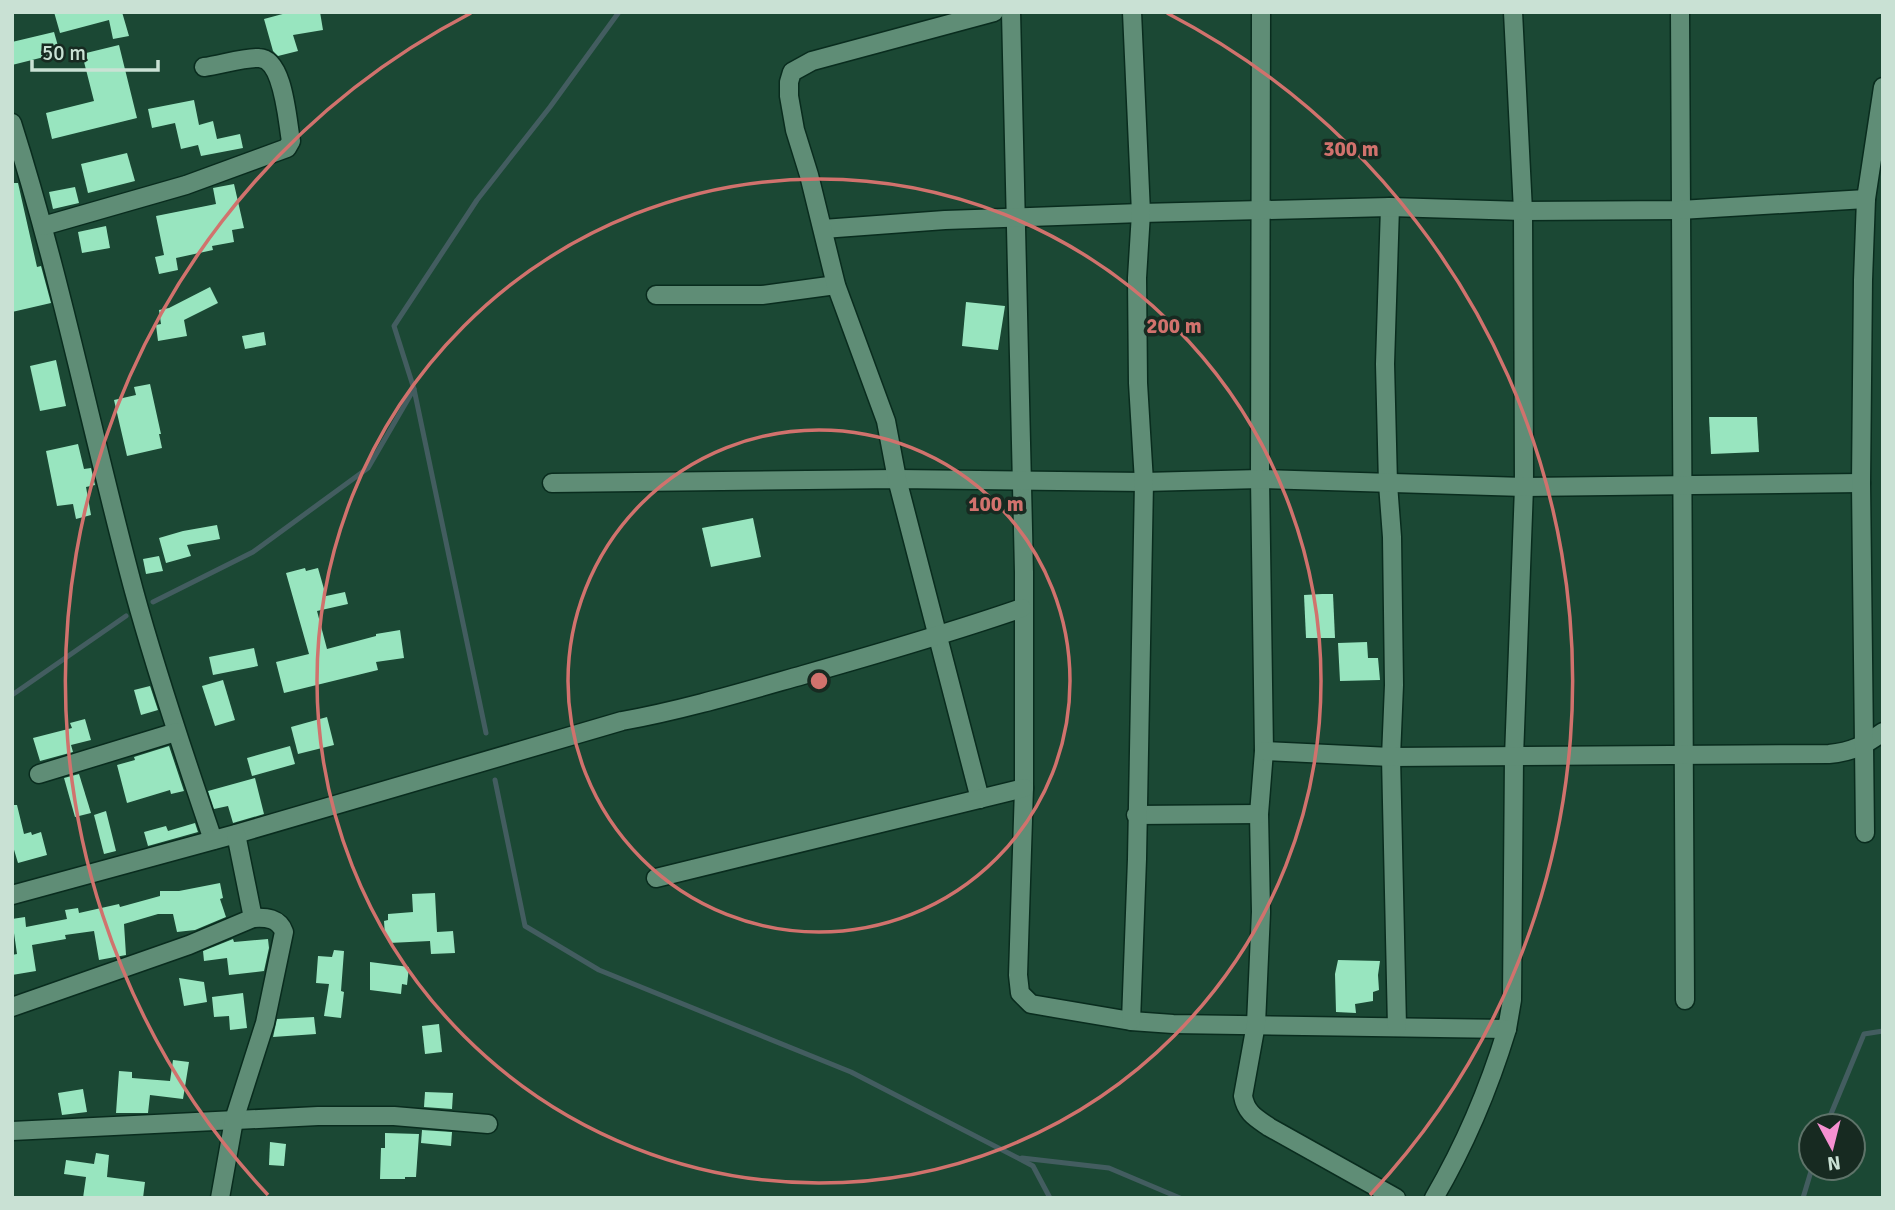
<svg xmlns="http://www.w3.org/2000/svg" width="1895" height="1210" font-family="Signika,sans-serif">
<rect width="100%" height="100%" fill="#1b4834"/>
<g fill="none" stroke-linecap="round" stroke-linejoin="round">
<g stroke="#435d60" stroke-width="5">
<polyline points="153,602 253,552 368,468 414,389"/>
<polyline points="12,695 126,616"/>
<polyline points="486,733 414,389 394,326 477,200 550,107 619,12"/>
<polyline points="495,780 525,926 599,970 851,1072 1018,1158 1033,1166 1050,1198"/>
<polyline points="1826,1126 1864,1034 1883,1031"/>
<polyline points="1022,1158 1109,1168 1180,1198"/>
<polyline points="1803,1198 1812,1168"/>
</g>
</g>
<g fill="#98e5bf">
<polygon points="54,12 122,12 129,36 113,39 109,20 60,33"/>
<polygon points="290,12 320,12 323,30 293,35 298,51 278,56 273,51 264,19"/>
<polygon points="54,32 60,53 12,65 12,42"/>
<polygon points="119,45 137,118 52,139 46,113 94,101 82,54"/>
<polygon points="194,100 199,125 213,121 217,139 240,134 243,148 201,156 198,145 181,149 175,123 152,128 148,109"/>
<polygon points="127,153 135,181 88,193 81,164"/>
<polygon points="12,183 18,183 37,267 41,266 51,303 12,312"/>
<polygon points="234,184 244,228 232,230 234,242 212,246 213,250 176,258 178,270 159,274 155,257 164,255 156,216 216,204 213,188"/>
<polygon points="75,187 79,203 53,209 49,192"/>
<polygon points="106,226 110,248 82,253 78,232"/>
<polygon points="210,287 218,303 184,320 187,336 158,341 156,325 161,324 159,310 169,308"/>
<polygon points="966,302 1005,306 998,350 962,346"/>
<polygon points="264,332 266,345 245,349 242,336"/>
<polygon points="56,360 66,406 40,411 30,366"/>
<polygon points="150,384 161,434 159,434 162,448 127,456 114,400 136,395 134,387"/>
<polygon points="1709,417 1757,417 1759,452 1711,454"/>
<polygon points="78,444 84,469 91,468 95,485 86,487 91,515 76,519 73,504 57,506 46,451"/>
<polygon points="753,518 761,557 711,567 702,528"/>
<polygon points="217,525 220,539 187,545 191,556 166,563 159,538 183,531"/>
<polygon points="159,556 163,571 146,574 143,559"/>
<polygon points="305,568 306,571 318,568 326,596 345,592 348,604 317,611 327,649 376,636 376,634 400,630 404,658 376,662 378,670 284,693 276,662 309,654 286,573"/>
<polygon points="1322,594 1333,594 1335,638 1306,638 1304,595"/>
<polygon points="1367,642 1368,658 1378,658 1380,680 1340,681 1338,643"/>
<polygon points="254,648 258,666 213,675 209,657"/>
<polygon points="223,680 235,720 215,726 202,686"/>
<polygon points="150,686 158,710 141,715 134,690"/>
<polygon points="327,717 334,745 298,754 291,727"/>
<polygon points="85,719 91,740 71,745 73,752 40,761 33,738 72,728 70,723"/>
<polygon points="169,746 184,791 171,794 170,790 127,803 117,765 135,760 134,757"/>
<polygon points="290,746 295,764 252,776 247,758"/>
<polygon points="79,774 91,813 75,817 64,778"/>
<polygon points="255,778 264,814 233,823 228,806 214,809 208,791"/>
<polygon points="12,805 17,805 24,834 31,832 32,835 41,832 47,855 18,863 12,843"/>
<polygon points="106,811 116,851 104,854 94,815"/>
<polygon points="195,823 198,832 148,846 144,832 166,826 168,831"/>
<polygon points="220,883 223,898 220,899 226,917 195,930 177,932 173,914 158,914 124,924 126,955 99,960 94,931 65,935 66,939 32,945 36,971 12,975 12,955 17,954 12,919 25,917 26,927 67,919 65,910 78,908 79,913 119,904 120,907 160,896 160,891 179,891"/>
<polygon points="435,893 437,932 453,931 455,953 431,954 430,941 389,943 388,936 385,936 384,921 388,920 388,914 413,912 412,894"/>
<polygon points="233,939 234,942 268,939 269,948 264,971 229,975 227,958 204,961 203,951"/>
<polygon points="334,950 344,951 341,991 344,992 341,1018 324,1016 329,984 316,983 318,956 332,957"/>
<polygon points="1338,960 1380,961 1378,975 1379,990 1373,992 1373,1001 1355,1004 1356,1013 1336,1012 1335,974"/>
<polygon points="370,962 409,967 407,985 402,984 401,994 370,990"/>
<polygon points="179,978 204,982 207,1002 184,1006"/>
<polygon points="243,993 247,1028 230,1030 229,1016 214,1017 212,997"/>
<polygon points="314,1017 316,1034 273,1037 277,1019"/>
<polygon points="439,1024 442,1052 425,1054 422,1026"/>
<polygon points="173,1060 189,1062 183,1099 150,1095 148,1113 116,1113 119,1071 132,1072 132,1078 170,1081"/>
<polygon points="83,1089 87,1112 62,1115 58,1093"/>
<polygon points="425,1092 453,1093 452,1109 424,1107"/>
<polygon points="422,1130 452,1132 451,1146 421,1143"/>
<polygon points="385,1133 419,1134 416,1177 405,1177 405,1179 380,1179 381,1148 385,1148"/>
<polygon points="270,1142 286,1144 284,1166 269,1165"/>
<polygon points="96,1153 109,1155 107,1177 145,1182 143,1198 83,1198 86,1177 64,1174 66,1160 94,1164"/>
</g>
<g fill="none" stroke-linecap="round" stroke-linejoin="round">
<defs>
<g id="minor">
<polyline points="1011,12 1024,572 1024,788 1018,975 1020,993 1031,1004 1131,1021 1173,1024 1507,1029 1512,1000 1514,757 1524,487 1523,211 1513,12"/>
<path d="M 1261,12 L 1260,479 L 1264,751 L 1259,814 L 1261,912 L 1256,1024 L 1243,1096 C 1246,1113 1256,1118 1269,1127 L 1396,1198"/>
<polyline points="1680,12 1685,1000"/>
<path d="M 12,123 C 61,277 92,435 134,591 C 157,675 185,758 213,840"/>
<polyline points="1390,207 1385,364 1388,484 1392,537 1394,685 1391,757 1397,1027"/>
<path d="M 43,226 L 186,185 L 287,148 L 291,141 C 287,120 284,59 259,58 C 245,57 220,65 204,67"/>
<polyline points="823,229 945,220 1141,213 1390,207 1523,211 1680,210 1866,199"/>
<polyline points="656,295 762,295 836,285"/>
<polyline points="552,483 897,479 1144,482 1260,479 1524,487 1861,483"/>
<path d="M 1264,751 L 1391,757 L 1829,754 C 1852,752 1865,745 1883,732"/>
<polyline points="39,774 176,732"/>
<polyline points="980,799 897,479 886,421 836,285 809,175 795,130 789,96 789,82 792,72 812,61 994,12"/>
<polyline points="1136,815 1259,814"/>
<polyline points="1865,833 1861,483 1863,280 1866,199 1883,87"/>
<polyline points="656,878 1024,788"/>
<path d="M 12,895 L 236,834 L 622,721 C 683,710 743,692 803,675 C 877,654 950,633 1022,608"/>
<polyline points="12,1007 189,945 253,918 236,834"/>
<polyline points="1131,1021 1137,859 1144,482 1138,383 1137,278 1141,213 1132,12"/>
<polyline points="12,1131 318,1116 394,1116 488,1124"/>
<path d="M 220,1198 L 234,1120 L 265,1023 L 284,932 C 279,918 266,917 253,918"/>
<path d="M 1434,1198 C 1465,1145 1489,1088 1507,1029"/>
</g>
</defs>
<use href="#minor" stroke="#092c1e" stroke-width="21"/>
<use href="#minor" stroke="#5f8d76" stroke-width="18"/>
</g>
<g fill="none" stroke="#d1726d" stroke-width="3.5">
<circle cx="819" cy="681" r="251"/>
<circle cx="819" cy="681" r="502"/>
<path d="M268 1195A753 753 0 0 1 471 13M1167 13A753 753 0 0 1 1370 1195"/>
</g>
<circle cx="819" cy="681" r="10" fill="#d1726d" stroke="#172a21" stroke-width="3.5"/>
<g font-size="21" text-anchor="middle" font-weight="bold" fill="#d1726d" stroke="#172a21" stroke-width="7" stroke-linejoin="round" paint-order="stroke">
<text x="1351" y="156">300 m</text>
<text x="1174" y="333">200 m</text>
<text x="996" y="511">100 m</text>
</g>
<rect width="1895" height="1210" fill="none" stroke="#c9e1d4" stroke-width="28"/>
<g transform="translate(1832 1147) rotate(173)"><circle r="33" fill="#172a21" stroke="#5e7369" stroke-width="2"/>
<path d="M0-5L12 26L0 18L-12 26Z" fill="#f590d1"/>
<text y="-10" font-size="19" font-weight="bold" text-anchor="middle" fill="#c9e1d4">N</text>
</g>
<path d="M32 60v10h126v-10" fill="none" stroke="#c9e1d4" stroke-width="3.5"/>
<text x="42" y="60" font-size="21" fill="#c9e1d4" stroke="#172a21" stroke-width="5" paint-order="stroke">50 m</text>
</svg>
